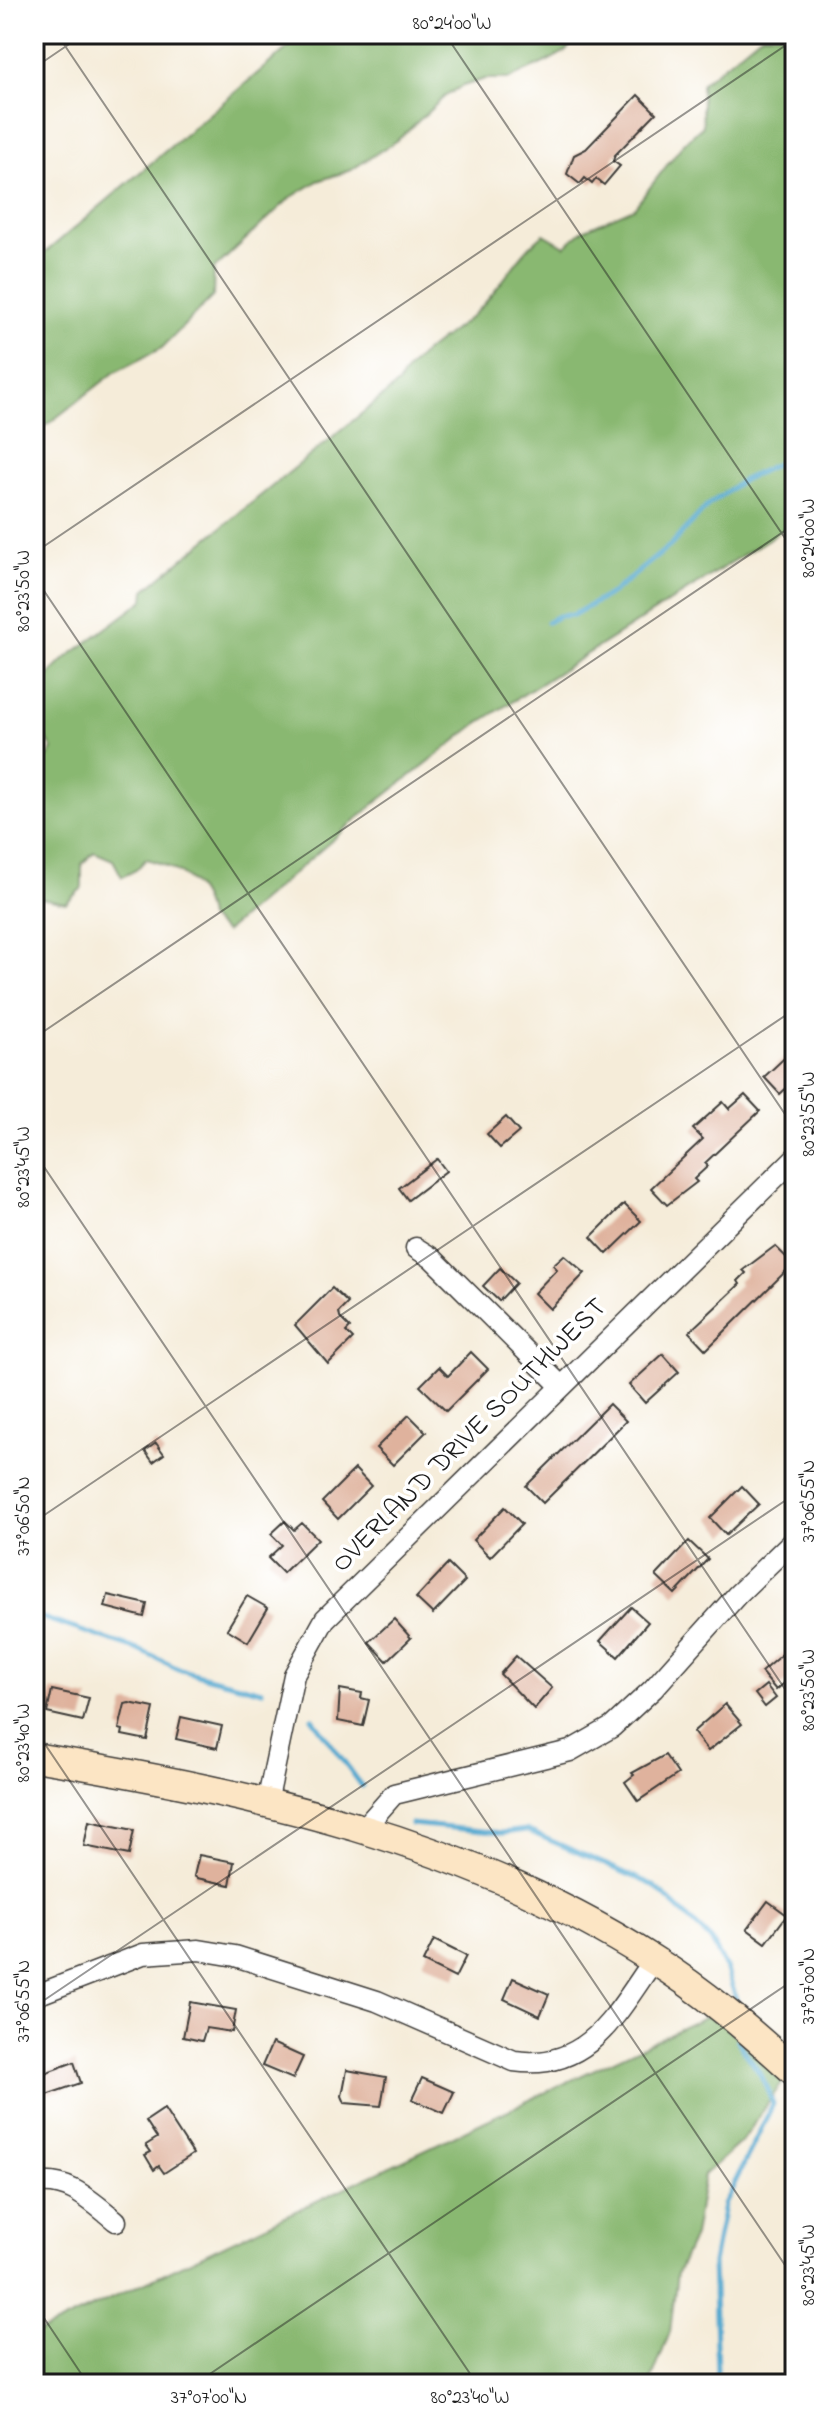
<svg xmlns="http://www.w3.org/2000/svg" width="829" height="2418" font-family="'Indie Flower',sans-serif">
<rect width="100%" height="100%" fill="#fff"/>
<filter id="ink" filterUnits="userSpaceOnUse"><feTurbulence type="fractalNoise" baseFrequency=".0125" numOctaves="2"/><feDisplacementMap in="SourceGraphic" scale="16" xChannelSelector="R" yChannelSelector="G"/><feConvolveMatrix kernelMatrix="1 2 1 2 8 2 1 2 1" color-interpolation-filters="sRGB"/></filter>
<filter id="wash" filterUnits="userSpaceOnUse"><feTurbulence type="fractalNoise" baseFrequency=".006" numOctaves="4" result="noise"/><feDisplacementMap in="SourceGraphic" scale="32" xChannelSelector="R" yChannelSelector="G"/><feGaussianBlur stdDeviation="1.8" result="paint"/><feColorMatrix in="noise" values="0 0 0 0 0 0 0 0 0 0 0 0 0 0 0 0 0 1.4 0 .05"/><feComposite in="paint" operator="in"/></filter>
<g filter="url(#wash)">
<rect width="100%" height="100%" fill="#f5ecd9"/>
<g fill="#89b871" stroke="#526a46" stroke-width="2">
<polygon points="304,34 578,34 566,51 548,61 509,79 485,79 463,86 444,97 400,138 351,170 318,181 290,198 214,269 213,296 162,348 115,372 34,435 34,262"/>
<path d="M 762,34 L 795,34 L 795,522 L 477,724 L 372,806 L 225,932 L 208,918 C 204,884 177,867 146,859 L 136,870 L 122,877 L 113,860 L 94,852 L 82,864 L 82,888 L 66,903 L 34,897 L 34,777 L 53,749 L 34,720 L 34,690 L 66,658 L 144,600 L 145,590 L 169,570 L 398,384 C 414,353 450,336 475,313 C 502,288 516,255 544,234 L 565,246 L 583,230 L 634,208 L 684,143 L 703,126 L 701,84 Z"/>
<polygon points="713,2013 783,2081 743,2140 704,2175 694,2236 677,2273 670,2332 650,2384 34,2384 34,2335"/>
</g>
<g fill="none" stroke-linecap="round" stroke-linejoin="round">
<g stroke="#53a8cf" stroke-width="5">
<polyline points="547,622 558,616 573,615 612,593 671,545 707,506 743,480 795,455"/>
<polyline points="34,1615 139,1650 181,1670 262,1691"/>
<polyline points="312,1718 362,1786"/>
<polyline points="411,1824 503,1833 526,1830 653,1885 711,1940 727,1970 738,2005"/>
<polyline points="713,2384 717,2371 713,2263 724,2205 773,2104 761,2075 737,2040"/>
</g>
</g>
<g id="blocks">
<g fill="#dfb29d">
<polygon points="638,95 656,113 615,155 613,161 620,166 604,185 596,179 592,184 585,178 580,184 567,174 574,155 586,149"/>
<polygon points="795,1048 795,1080 780,1094 764,1077"/>
<polygon points="745,1095 760,1111 705,1163 708,1166 694,1179 697,1182 667,1205 651,1188 703,1139 693,1129 723,1102 729,1109"/>
<polygon points="506,1117 519,1132 500,1148 487,1134"/>
<polygon points="437,1159 446,1171 408,1200 399,1188"/>
<polygon points="624,1204 641,1221 607,1254 591,1237"/>
<polygon points="775,1246 793,1264 706,1350 689,1332 740,1284 738,1281 746,1273 743,1270"/>
<polygon points="564,1255 585,1273 550,1309 534,1293 557,1269 553,1265"/>
<polygon points="500,1268 516,1283 499,1301 483,1286"/>
<polygon points="332,1288 348,1303 339,1312 340,1318 350,1328 346,1332 353,1339 328,1364 295,1325"/>
<polygon points="471,1352 488,1369 446,1411 420,1386 439,1367 448,1376"/>
<polygon points="663,1354 679,1372 645,1403 629,1385"/>
<polygon points="609,1404 626,1421 543,1503 526,1486"/>
<polygon points="409,1415 426,1432 393,1465 376,1448"/>
<polygon points="156,1443 164,1454 153,1462 145,1451"/>
<polygon points="355,1469 371,1486 338,1519 322,1502"/>
<polygon points="742,1486 759,1504 726,1535 710,1518"/>
<polygon points="505,1507 522,1524 490,1557 473,1540"/>
<polygon points="285,1521 294,1530 302,1523 318,1539 283,1573 268,1558 282,1545 271,1534"/>
<polygon points="689,1541 708,1559 675,1594 656,1576"/>
<polygon points="448,1564 465,1581 433,1614 416,1598"/>
<polygon points="108,1595 147,1604 144,1617 105,1607"/>
<polygon points="247,1596 268,1608 248,1642 227,1629"/>
<polygon points="631,1607 648,1622 618,1657 600,1641"/>
<polygon points="394,1619 411,1638 387,1661 369,1642"/>
<polygon points="788,1649 795,1657 795,1674 776,1690 761,1672"/>
<polygon points="516,1656 552,1688 534,1709 500,1674"/>
<polygon points="766,1685 776,1698 765,1707 755,1694"/>
<polygon points="340,1689 362,1693 361,1698 369,1700 363,1726 338,1721"/>
<polygon points="52,1690 89,1698 83,1721 47,1713"/>
<polygon points="129,1703 154,1708 147,1740 122,1735 123,1730 119,1729 125,1704"/>
<polygon points="725,1704 742,1724 708,1751 693,1732"/>
<polygon points="181,1717 222,1726 217,1748 176,1739"/>
<polygon points="665,1755 678,1774 638,1801 625,1782 634,1775 632,1773"/>
<polygon points="89,1821 134,1830 129,1855 84,1846"/>
<polygon points="199,1855 234,1862 230,1885 197,1878 194,1876"/>
<polygon points="768,1901 787,1915 766,1943 747,1929"/>
<polygon points="434,1940 466,1956 455,1978 423,1962"/>
<polygon points="513,1978 549,1994 540,2016 504,1999"/>
<polygon points="190,2002 236,2010 232,2032 206,2028 202,2041 183,2037"/>
<polygon points="272,2043 303,2057 293,2079 262,2066"/>
<polygon points="74,2062 81,2083 46,2095 39,2075"/>
<polygon points="347,2070 386,2077 381,2106 345,2103 342,2096"/>
<polygon points="422,2078 454,2092 444,2113 412,2099"/>
<polygon points="164,2109 193,2154 164,2173 159,2166 154,2170 145,2155 151,2152 146,2145 157,2138 146,2121"/>
</g>
</g>
</g>
<g filter="url(#ink)">
<use href="#blocks" fill-opacity="0" stroke="#3d3b38" stroke-width="2"/>
<g fill="none" stroke-linecap="round" stroke-linejoin="round">
<defs>
<g id="street">
<polyline points="416,1248 432,1258 560,1385"/>
<polyline points="267,1803 294,1675 325,1619 795,1158"/>
<polyline points="364,1828 394,1794 570,1751 612,1727 653,1689 737,1595 795,1539"/>
<path d="M 34,1996 L 143,1954 L 199,1950 L 235,1956 L 377,2001 L 514,2061 C 589,2072 617,2012 654,1960"/>
<path d="M 34,2184 C 68,2177 91,2201 116,2221"/>
</g>
<path id="secondary" d="M 34,1757 C 250,1792 466,1840 652,1959 C 704,1991 750,2031 795,2072"/>
</defs>
<use href="#street" stroke="#3d3b38" stroke-width="23"/>
<use href="#secondary" stroke="#3d3b38" stroke-width="31"/>
<use href="#street" stroke="#fff" stroke-width="20"/>
<use href="#secondary" stroke="#fce5c4" stroke-width="28"/>
</g>
</g>
<path fill="none" stroke="#1c1c1c" stroke-width="2" stroke-opacity="0.45" d="M 57,34 L 795,1129M 445,34 L 795,553M 34,68 L 84,34M 34,553 L 795,39M 34,576 L 795,1704M 34,1038 L 795,524M 34,1152 L 795,2280M 34,1522 L 795,1009M 34,1728 L 477,2384M 34,2007 L 795,1494M 34,2303 L 88,2384M 195,2384 L 795,1979"/>
<g text-anchor="middle" dominant-baseline="central" stroke-width="7" stroke-linejoin="round" paint-order="stroke">
<g font-size="28" fill="#1c1c1c" stroke="#fff">
<text transform="translate(470 1436) rotate(-45)">OVERLAND DRIVE SOUTHWEST</text>
</g>
</g>
<rect width="829" height="2418" fill="none" stroke="#fff" stroke-width="88"/>
<rect x="44" y="44" width="741" height="2330" fill="none" stroke="#1c1c1c" stroke-width="3"/>
<g font-size="20" text-anchor="middle" fill="#1c1c1c">
<text x="452" y="29">80°24'00"W</text>
<text transform="translate(807 538) rotate(-90)" y="7">80°24'00"W</text>
<text transform="translate(22 591) rotate(-90)" y="7">80°23'50"W</text>
<text transform="translate(807 1114) rotate(-90)" y="7">80°23'55"W</text>
<text transform="translate(22 1167) rotate(-90)" y="7">80°23'45"W</text>
<text transform="translate(807 1501) rotate(-90)" y="7">37°06'55"N</text>
<text transform="translate(22 1516) rotate(-90)" y="7">37°06'50"N</text>
<text transform="translate(807 1690) rotate(-90)" y="7">80°23'50"W</text>
<text transform="translate(22 1743) rotate(-90)" y="7">80°23'40"W</text>
<text transform="translate(807 1986) rotate(-90)" y="7">37°07'00"N</text>
<text transform="translate(22 2001) rotate(-90)" y="7">37°06'55"N</text>
<text transform="translate(807 2265) rotate(-90)" y="7">80°23'45"W</text>
<text x="209" y="2403">37°07'00"N</text>
<text x="470" y="2403">80°23'40"W</text>
</g>
</svg>
